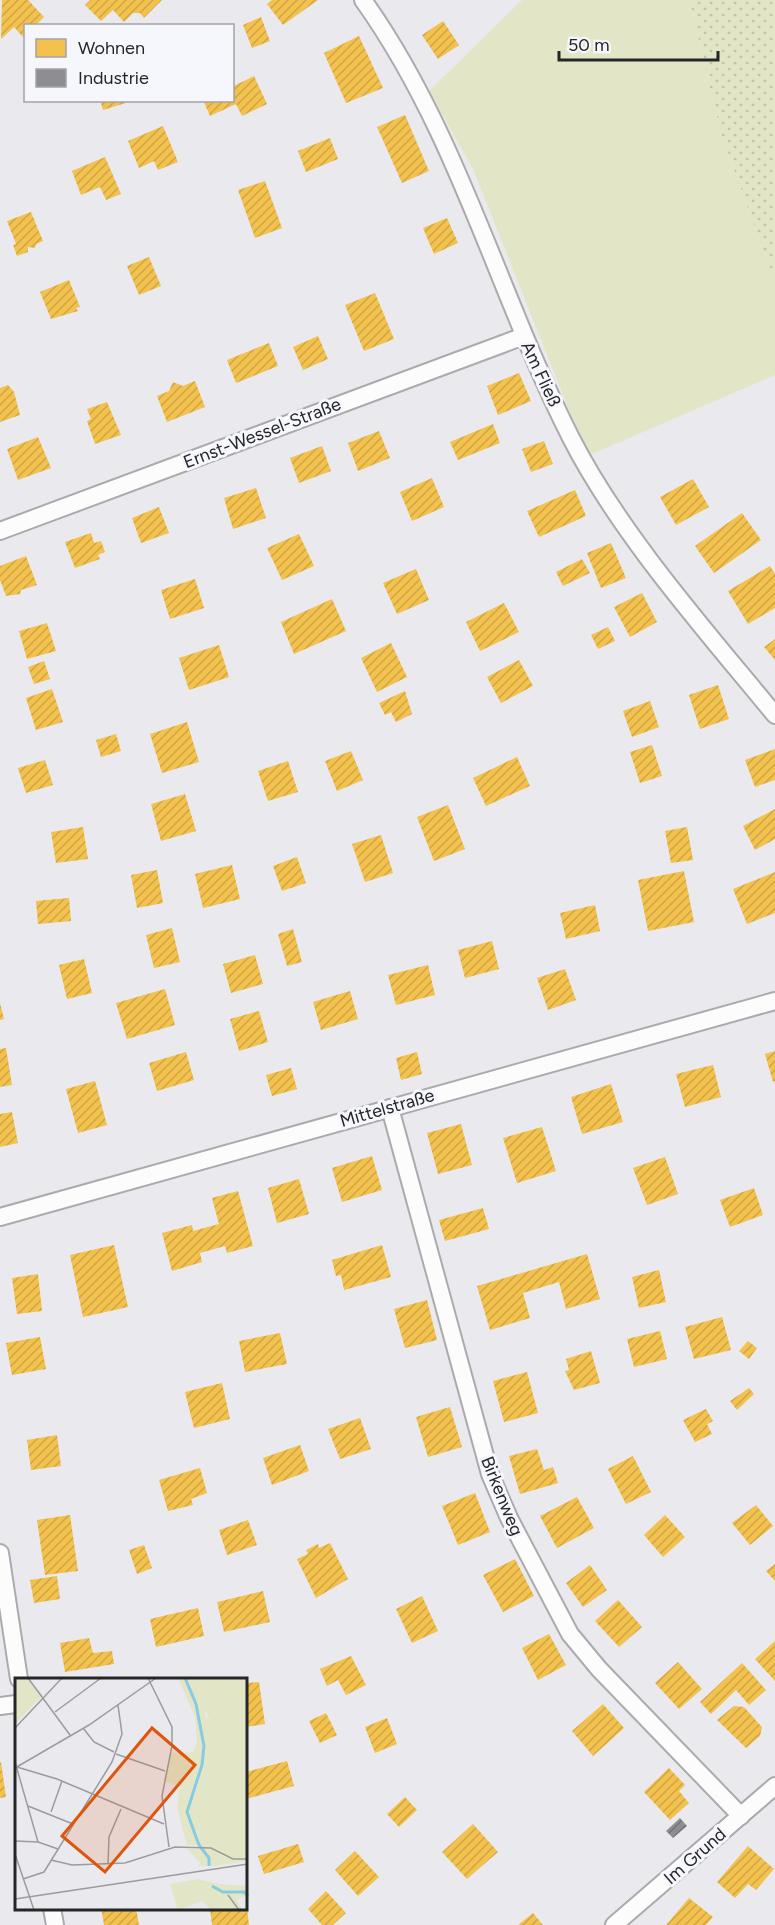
<svg xmlns="http://www.w3.org/2000/svg" width="775" height="1925" font-family="Figtree,sans-serif">
<defs>
<pattern id="grass-dots" width="8" height="8" patternUnits="userSpaceOnUse" patternTransform="scale(1.5)"><rect width="8" height="8" fill="#e2e6c7"/><path d="M2 2h.1M6 6h.1" fill="none" stroke="#c2c5ab" stroke-width="1.8" stroke-linecap="round"/></pattern>
<pattern id="homes-hatch" width="6" height="6" patternUnits="userSpaceOnUse" patternTransform="scale(1.5)"><rect width="6" height="6" fill="#f2c14e"/><path d="M-1 1l2-2M0 6l6-6M5 7l2-2" fill="none" stroke="#cfa644"/></pattern>
<pattern id="industry-hatch" width="6" height="6" patternUnits="userSpaceOnUse" patternTransform="scale(1.5)"><rect width="6" height="6" fill="#8d8d92"/><path d="M-1 1l2-2M0 6l6-6M5 7l2-2" fill="none" stroke="#737377"/></pattern>
</defs>
<rect width="100%" height="100%" fill="#eaeaee"/>
<polygon fill="url(#grass-dots)" points="689,0 775,0 775,285 721,133"/>
<polygon fill="#e2e6c7" points="522,0 689,0 721,133 775,285 775,375 590,455 572,418 473,169 429,91"/>
<g fill="url(#homes-hatch)">
<polygon points="2,0 28,0 44,17 35,26 26,26 23,37 14,27 1,39"/>
<polygon points="90,0 162,0 144,18 140,13 133,13 124,22 113,10 101,21 85,5"/>
<polygon points="272,0 318,0 283,25 267,4"/>
<polygon points="261,17 270,41 252,48 243,25"/>
<polygon points="443,21 459,45 438,59 422,35"/>
<polygon points="359,36 383,88 346,103 324,53"/>
<polygon points="254,76 267,104 242,116 236,104 210,116 203,100 232,100 232,87"/>
<polygon points="100,100 125,100 126,103 103,110"/>
<polygon points="405,115 429,171 402,183 377,127"/>
<polygon points="163,126 178,162 158,170 154,161 139,168 128,141"/>
<polygon points="330,138 338,159 306,172 298,151"/>
<polygon points="105,157 121,194 106,200 100,187 81,195 72,171"/>
<polygon points="265,181 282,228 255,238 238,190"/>
<polygon points="31,212 43,241 36,244 35,248 28,247 28,252 17,256 13,245 16,244 7,221"/>
<polygon points="447,218 458,243 434,254 423,228"/>
<polygon points="149,257 161,286 139,295 127,266"/>
<polygon points="69,280 80,307 76,308 78,311 51,319 40,292"/>
<polygon points="375,293 394,339 364,351 345,305"/>
<polygon points="318,336 328,359 303,370 293,347"/>
<polygon points="269,343 278,366 236,383 227,360"/>
<polygon points="519,373 531,401 498,415 487,386"/>
<polygon points="195,381 205,407 167,422 157,396 169,391 173,382 183,386"/>
<polygon points="8,385 14,392 20,415 0,422 0,388"/>
<polygon points="107,402 121,435 95,444 87,421 91,419 87,409"/>
<polygon points="493,424 500,443 458,460 450,442"/>
<polygon points="379,431 390,458 358,471 348,443"/>
<polygon points="38,437 51,468 18,480 7,449"/>
<polygon points="544,441 553,464 531,472 522,449"/>
<polygon points="322,446 331,471 299,483 290,458"/>
<polygon points="432,478 444,507 412,521 400,492"/>
<polygon points="693,479 709,507 676,525 660,497"/>
<polygon points="256,488 266,518 233,529 224,498"/>
<polygon points="575,490 586,516 539,537 527,511"/>
<polygon points="159,507 169,533 141,543 132,518"/>
<polygon points="742,513 761,540 714,573 695,546"/>
<polygon points="91,533 94,543 101,541 105,552 98,555 100,559 75,568 65,542"/>
<polygon points="299,534 314,566 282,580 267,548"/>
<polygon points="611,543 626,578 601,588 587,553"/>
<polygon points="26,556 37,585 21,590 20,594 6,596 0,580 0,566"/>
<polygon points="582,559 590,573 563,586 556,572"/>
<polygon points="770,566 775,574 775,608 748,624 728,591"/>
<polygon points="416,569 429,600 397,614 383,583"/>
<polygon points="195,579 204,608 170,619 161,590"/>
<polygon points="642,593 657,622 630,637 614,607"/>
<polygon points="332,599 346,631 294,654 281,622"/>
<polygon points="504,603 519,632 480,651 466,622"/>
<polygon points="47,623 56,651 27,659 19,631"/>
<polygon points="608,627 615,641 598,649 591,635"/>
<polygon points="775,639 775,660 764,647"/>
<polygon points="391,643 407,677 377,692 361,658"/>
<polygon points="219,645 229,677 189,690 179,658"/>
<polygon points="519,660 533,686 501,703 487,677"/>
<polygon points="44,661 50,679 34,684 28,667"/>
<polygon points="718,685 729,719 700,729 689,695"/>
<polygon points="52,689 63,722 36,730 26,698"/>
<polygon points="405,691 412,714 396,722 391,712 385,715 379,703"/>
<polygon points="650,701 659,727 632,737 623,711"/>
<polygon points="187,722 199,762 162,773 150,734"/>
<polygon points="116,734 121,751 101,757 96,740"/>
<polygon points="652,745 662,776 640,783 630,752"/>
<polygon points="775,749 775,780 755,787 745,760"/>
<polygon points="351,751 363,780 337,791 325,761"/>
<polygon points="517,757 530,786 486,806 473,778"/>
<polygon points="45,760 53,785 26,793 18,768"/>
<polygon points="288,761 298,792 268,801 258,771"/>
<polygon points="185,794 196,831 161,841 151,804"/>
<polygon points="448,805 465,849 434,861 417,817"/>
<polygon points="775,809 775,839 755,850 743,826"/>
<polygon points="83,827 88,859 56,863 51,832"/>
<polygon points="687,827 693,860 671,863 665,831"/>
<polygon points="381,835 393,873 365,882 352,844"/>
<polygon points="297,857 306,883 282,891 273,866"/>
<polygon points="232,865 240,899 203,908 195,874"/>
<polygon points="157,870 163,903 137,908 131,875"/>
<polygon points="684,871 694,922 648,931 638,880"/>
<polygon points="775,872 775,913 747,924 733,889"/>
<polygon points="69,898 71,921 38,924 36,901"/>
<polygon points="595,905 600,931 566,939 560,913"/>
<polygon points="172,928 180,962 154,968 146,935"/>
<polygon points="293,929 302,962 287,966 278,934"/>
<polygon points="492,941 499,969 465,978 458,950"/>
<polygon points="255,955 263,984 231,993 223,964"/>
<polygon points="84,959 92,993 67,999 59,965"/>
<polygon points="428,965 435,995 396,1005 388,975"/>
<polygon points="565,969 576,1000 548,1010 537,978"/>
<polygon points="165,989 175,1025 127,1039 116,1003"/>
<polygon points="350,991 358,1019 321,1030 313,1002"/>
<polygon points="0,1003 4,1019 0,1020"/>
<polygon points="259,1011 268,1042 239,1051 230,1019"/>
<polygon points="6,1048 12,1085 0,1087 0,1049"/>
<polygon points="775,1051 775,1081 773,1082 765,1054"/>
<polygon points="186,1052 194,1080 157,1091 149,1063"/>
<polygon points="417,1052 422,1074 401,1080 396,1058"/>
<polygon points="713,1065 721,1097 685,1107 676,1074"/>
<polygon points="291,1068 297,1089 272,1096 266,1075"/>
<polygon points="95,1081 107,1125 78,1133 66,1089"/>
<polygon points="611,1084 623,1122 582,1134 571,1097"/>
<polygon points="12,1112 18,1143 0,1147 0,1114"/>
<polygon points="461,1124 472,1165 438,1174 427,1133"/>
<polygon points="542,1127 556,1171 517,1183 503,1138"/>
<polygon points="372,1156 382,1190 342,1202 332,1168"/>
<polygon points="665,1157 678,1194 647,1205 633,1168"/>
<polygon points="299,1179 309,1214 277,1223 268,1188"/>
<polygon points="754,1188 763,1215 730,1227 720,1200"/>
<polygon points="238,1191 253,1246 227,1253 225,1246 200,1253 202,1262 172,1271 162,1233 192,1225 193,1231 219,1224 212,1198"/>
<polygon points="483,1208 489,1229 445,1241 439,1220"/>
<polygon points="114,1245 128,1307 83,1317 70,1255"/>
<polygon points="382,1245 391,1277 344,1290 341,1275 336,1276 332,1260"/>
<polygon points="587,1254 600,1299 566,1309 559,1282 523,1293 530,1318 490,1330 477,1286"/>
<polygon points="659,1270 666,1302 639,1308 632,1277"/>
<polygon points="38,1274 42,1311 17,1314 12,1278"/>
<polygon points="427,1300 437,1340 405,1348 394,1309"/>
<polygon points="722,1317 731,1350 694,1359 685,1327"/>
<polygon points="660,1331 667,1359 634,1367 627,1339"/>
<polygon points="280,1333 287,1364 245,1372 239,1341"/>
<polygon points="40,1337 46,1369 12,1375 6,1343"/>
<polygon points="748,1341 757,1348 749,1359 739,1351"/>
<polygon points="591,1351 600,1383 574,1390 565,1371 569,1370 566,1359"/>
<polygon points="527,1372 538,1413 504,1422 493,1381"/>
<polygon points="222,1383 230,1419 194,1428 185,1392"/>
<polygon points="749,1388 754,1394 737,1410 730,1401"/>
<polygon points="450,1407 462,1447 428,1457 416,1417"/>
<polygon points="706,1409 713,1421 707,1424 712,1434 695,1442 683,1420"/>
<polygon points="360,1418 371,1449 340,1459 328,1429"/>
<polygon points="57,1435 61,1466 31,1470 27,1440"/>
<polygon points="300,1445 309,1471 272,1485 263,1458"/>
<polygon points="537,1449 544,1470 553,1467 558,1483 520,1494 509,1456"/>
<polygon points="633,1456 651,1492 626,1504 608,1469"/>
<polygon points="200,1468 207,1493 191,1499 193,1505 168,1511 159,1480"/>
<polygon points="475,1493 490,1532 458,1545 442,1506"/>
<polygon points="577,1497 594,1528 557,1548 540,1516"/>
<polygon points="756,1505 773,1526 750,1545 732,1523"/>
<polygon points="70,1515 78,1571 45,1575 37,1520"/>
<polygon points="665,1515 685,1537 663,1557 644,1535"/>
<polygon points="248,1520 257,1545 227,1555 219,1530"/>
<polygon points="330,1543 348,1579 316,1598 297,1559 308,1554 306,1550 318,1544 319,1548"/>
<polygon points="144,1545 152,1568 137,1574 129,1550"/>
<polygon points="515,1559 534,1596 503,1612 483,1575"/>
<polygon points="775,1564 775,1581 766,1571"/>
<polygon points="590,1565 607,1590 583,1607 566,1583"/>
<polygon points="57,1576 60,1599 34,1603 30,1580"/>
<polygon points="263,1591 270,1622 224,1632 217,1602"/>
<polygon points="422,1596 438,1631 412,1643 396,1609"/>
<polygon points="618,1600 642,1627 619,1647 595,1621"/>
<polygon points="198,1608 204,1636 156,1647 150,1619"/>
<polygon points="549,1634 566,1665 538,1680 522,1648"/>
<polygon points="89,1638 93,1653 112,1651 114,1664 65,1672 60,1643"/>
<polygon points="775,1641 775,1681 755,1659"/>
<polygon points="351,1656 366,1685 346,1695 338,1680 327,1686 320,1669"/>
<polygon points="678,1662 702,1689 679,1709 655,1683"/>
<polygon points="742,1663 766,1690 749,1705 736,1690 711,1714 700,1702"/>
<polygon points="259,1682 265,1724 246,1727 246,1683"/>
<polygon points="603,1704 624,1728 593,1756 572,1731"/>
<polygon points="734,1706 744,1707 762,1727 760,1736 746,1748 717,1720"/>
<polygon points="326,1713 337,1735 320,1743 309,1721"/>
<polygon points="387,1718 397,1744 375,1753 365,1727"/>
<polygon points="287,1761 294,1786 246,1799 246,1772"/>
<polygon points="1,1762 6,1797 0,1798 0,1763"/>
<polygon points="669,1768 685,1785 679,1791 689,1803 670,1820 644,1792"/>
<polygon points="405,1797 417,1810 399,1827 387,1814"/>
<polygon points="473,1824 498,1852 467,1879 442,1852"/>
<polygon points="298,1844 304,1862 264,1874 258,1856"/>
<polygon points="748,1846 774,1869 756,1890 748,1884 735,1898 717,1882"/>
<polygon points="355,1851 379,1877 358,1896 335,1870"/>
<polygon points="326,1891 346,1913 333,1925 322,1925 308,1909"/>
<polygon points="689,1898 713,1917 706,1925 666,1925"/>
<polygon points="101,1908 136,1908 139,1925 104,1925"/>
<polygon points="210,1908 247,1908 249,1925 212,1925"/>
<polygon points="533,1913 543,1925 518,1925"/>
</g>
<polygon fill="url(#industry-hatch)" points="680,1818 687,1826 673,1838 666,1831"/>
<g fill="none" stroke-linecap="round" stroke-linejoin="round">
<defs>
<g id="street">
<path d="M 363,0 C 458,133 498,294 571,438 C 620,534 706,631 775,715"/>
<polyline points="0,531 524,336"/>
<polyline points="390,1108 490,1474 509,1518 570,1634 599,1669 741,1816"/>
<polyline points="0,1217 775,1001"/>
<polyline points="0,1553 19,1679"/>
<polyline points="0,1706 16,1704"/>
<polyline points="52,1908 55,1925"/>
<polyline points="614,1925 775,1786"/>
</g>
</defs>
<use href="#street" stroke="#ababae" stroke-width="20"/>
<use href="#street" stroke="#fcfcfc" stroke-width="16"/>
</g>
<g text-anchor="middle" dominant-baseline="central" stroke-width="6" stroke-linejoin="round" paint-order="stroke">
<g font-size="18" fill="#252628" stroke="#f6f6fd">
<text transform="translate(541 374) rotate(65)">Am Fließ</text>
<text transform="translate(262 433) rotate(-21)">Ernst-Wessel-Straße</text>
<text transform="translate(387 1108) rotate(-16)">Mittelstraße</text>
<text transform="translate(502 1496) rotate(68)">Birkenweg</text>
<text transform="translate(695 1856) rotate(-41)">Im Grund</text>
</g>
</g>
<g transform="translate(15 1678)">
<rect width="232" height="232" fill="#eaeaee"/>
<path d="M 0,0 L 12,0 L 28,17 L 0,46 ZM 163,0 L 186,0 L 199,34 L 200,46 L 196,46 L 190,32 L 189,90 L 179,114 L 180,154 L 188,168 L 172,167 L 162,129 L 165,106 L 182,64 L 180,39 ZM 183,201 L 204,206 L 192,209 L 189,220 L 195,211 L 212,217 L 223,232 L 195,232 L 188,223 L 163,232 L 155,206 Z" fill="#e2e6c7"/>
<path d="M 186,0 L 232,0 L 232,183 L 201,188 L 183,188 L 186,185 L 172,171 L 188,171 L 177,142 L 176,127 L 189,90 L 188,33 L 196,46 L 200,45 ZM 204,206 L 232,208 L 232,217 L 222,222 L 228,232 L 223,232 L 212,217 L 195,213 L 189,220 L 189,211 Z" fill="#e2e6c7"/>
<path d="M 186,0 L 202,32 L 210,137 L 221,159 L 232,163 L 220,161 L 210,145 L 199,34 ZM 180,74 L 165,108 L 148,103 L 156,75 Z" fill="#e2e6c7"/>
<path fill="none" stroke="#87cbe3" stroke-width="3" d="M 170,0 L 181,26 L 189,68 L 187,87 L 172,134 L 184,167 L 194,180 L 194,188M 197,208 L 208,214 L 229,214 L 233,218"/>
<path fill="none" stroke="#9b9c9f" stroke-width="1.5" d="M 13,0 L 55,57M 133,0 L 157,49 L 157,68 L 147,118 L 154,169M 40,34 L 86,0M 0,50 L 47,0M 68,50 L 79,64 L 99,74M 101,76 L 150,93M 0,84 L 23,164M 2,89 L 42,101 L 149,146M 0,90 L 74,47 L 141,0M 13,128 L 58,146M 36,134 L 47,103M 0,163 L 23,164 L 43,171M 0,176 L 19,232M 36,182 L 57,187 L 110,185 L 160,169 L 196,170 L 218,181 L 233,181M 93,186 L 94,159 L 106,131M 8,201 L 29,194 L 97,84 L 107,56 L 103,27M 213,217 L 224,232M 0,221 L 233,186"/>
<path fill="#de560d" fill-opacity="0.15" stroke="#de560d" stroke-width="3" d="M 137,50 L 180,87 L 90,194 L 47,158 Z"/>
<rect width="232" height="232" fill="none" stroke="#252628" stroke-width="3"/>
</g>
<rect x="24" y="24" width="210" height="78" fill="#f6f6fd" stroke="#a2a3a8" stroke-width="1.5"/>
<rect x="36" y="39" width="30" height="18" fill="#f2c14e" stroke="#a2a3a8" stroke-width="1.5"/>
<text x="78" y="54" font-size="18" fill="#252628">Wohnen</text>
<rect x="36" y="69" width="30" height="18" fill="#8d8d92" stroke="#a2a3a8" stroke-width="1.5"/>
<text x="78" y="84" font-size="18" fill="#252628">Industrie</text>
<path d="M559 51v9h159v-9" fill="none" stroke="#252628" stroke-width="3"/>
<text x="568" y="51" font-size="18" fill="#252628" stroke="#f6f6fd" stroke-width="4.5" paint-order="stroke">50 m</text>
</svg>
